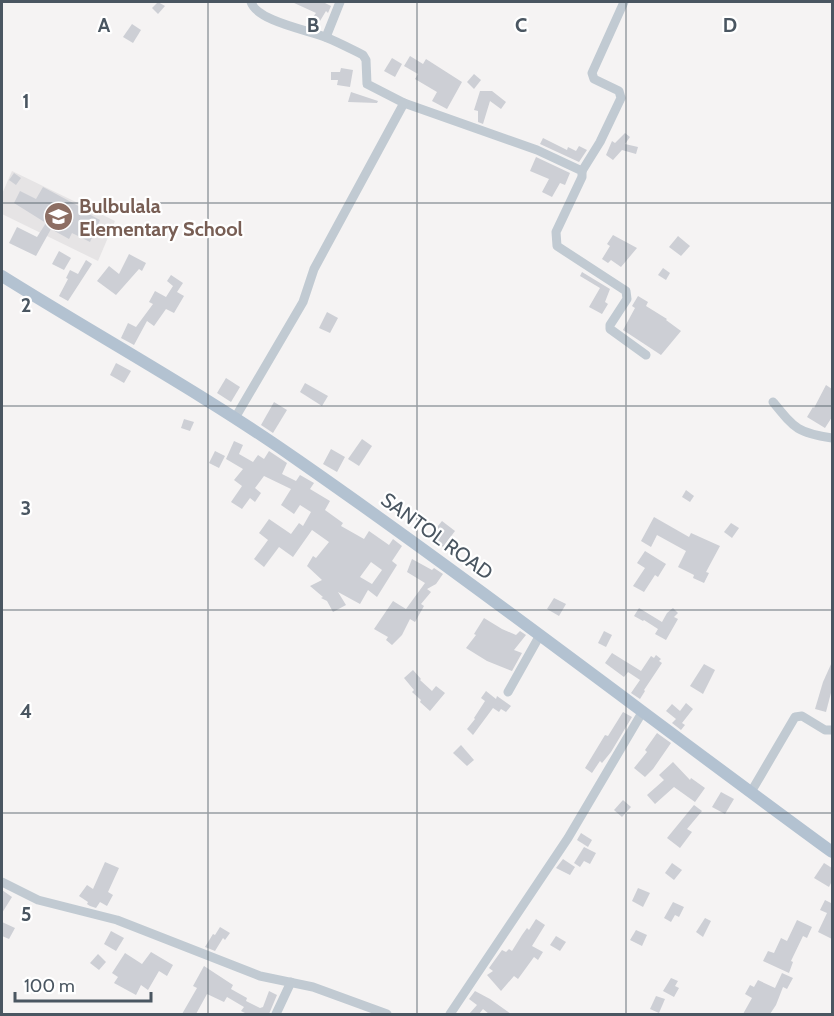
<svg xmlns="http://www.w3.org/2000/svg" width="834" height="1016" font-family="Cabin,sans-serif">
<rect width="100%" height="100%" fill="#f5f3f3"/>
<polygon fill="#e6e4e5" points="12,171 115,221 98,261 2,214 2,194"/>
<g fill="#cdcfd5" fill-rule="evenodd">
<polygon points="158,2 165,6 158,14 152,8"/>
<polygon points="292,2 323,2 331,6 328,13 326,11 320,21 313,17 316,13"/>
<polygon points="132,24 141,30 133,43 123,37"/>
<polygon points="410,56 423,64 426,59 462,82 447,109 432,101 437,92 415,79 418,74 404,66"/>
<polygon points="392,58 402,64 395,77 384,71"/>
<polygon points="341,68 353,70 350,87 337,85 338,80 331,80 331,72 340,72"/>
<polygon points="474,74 481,80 474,89 467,82"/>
<polygon points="480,91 492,91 506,102 501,109 490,101 483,124 478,122 478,111 474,110"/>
<polygon points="351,92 378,101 377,103 348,102"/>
<polygon points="625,133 630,137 625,144 638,147 636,154 622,150 613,160 606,155 612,141 615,143"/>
<polygon points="543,138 567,150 568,147 576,151 579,146 587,150 579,162 540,144"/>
<polygon points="536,157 570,173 565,185 560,183 552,197 542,192 549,179 530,171"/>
<polygon points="14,173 21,178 16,185 9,180"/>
<polygon points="43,187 86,210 85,212 100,220 90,242 72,233 69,239 51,229 36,256 9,243 17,227 37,237 46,223 14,203 20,191 36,199"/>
<polygon points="613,235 637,248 621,267 611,260 608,263 602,259 610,246 607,244"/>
<polygon points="678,236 690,246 681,256 669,247"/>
<polygon points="59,251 71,258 64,270 52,264"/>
<polygon points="129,254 146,263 142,271 139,269 116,295 97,281 109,266 119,274"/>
<polygon points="86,260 92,264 68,301 59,296 68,279 66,278 70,270 78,274"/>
<polygon points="663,268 670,273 666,280 658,275"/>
<polygon points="582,272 610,289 605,302 608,304 602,314 589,307 600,288 580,276"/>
<polygon points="171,275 183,283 177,292 184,296 174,313 166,309 154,326 147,321 134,345 121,338 128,323 136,327 153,304 149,302 155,291 166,297 173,286 167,281"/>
<polygon points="638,296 648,302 646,306 667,319 666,320 681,331 661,355 623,330 635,308 632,306"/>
<polygon points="327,312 338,318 330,333 319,328"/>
<polygon points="116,363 131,371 124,383 110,375"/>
<polygon points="226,378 240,387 231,402 217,393"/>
<polygon points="305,383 328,396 322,406 300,392"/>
<polygon points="826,385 832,389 832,417 825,428 807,417 813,407 814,408"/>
<polygon points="274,402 287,410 273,433 261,425"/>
<polygon points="184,419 194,422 190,431 181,428"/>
<polygon points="362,439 372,446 359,466 348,459"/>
<path d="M 234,441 L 243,445 L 239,454 L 253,462 L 258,455 L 264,459 L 269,451 L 287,463 L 282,474 L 296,481 L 300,475 L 314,483 L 310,489 L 330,501 L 325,510 L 343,523 L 341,526 L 364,539 L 369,531 L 389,545 L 393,539 L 402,546 L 392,561 L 397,565 L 377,597 L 368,590 L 360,604 L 338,592 L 346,605 L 333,612 L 327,601 L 321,598 L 323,597 L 310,586 L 322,580 L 307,566 L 313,556 L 316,558 L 329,542 L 312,530 L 293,557 L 279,547 L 264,567 L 254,559 L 268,540 L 259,533 L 269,519 L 291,534 L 299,523 L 303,526 L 311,512 L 300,505 L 294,514 L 281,505 L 291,489 L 264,476 L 255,488 L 261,493 L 255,502 L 250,498 L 242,509 L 231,502 L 242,486 L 234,480 L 243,469 L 226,459 ZM 371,562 L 382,570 L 372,584 L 360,577 Z"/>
<polygon points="331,449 345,457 337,472 323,464"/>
<polygon points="215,451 225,456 219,468 209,463"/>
<polygon points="686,490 694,496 690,502 682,497"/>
<polygon points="654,517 689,537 691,533 720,546 706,572 709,573 704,583 693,578 694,575 678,567 686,551 657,535 651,547 641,541"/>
<polygon points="442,521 455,531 443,547 429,537"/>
<polygon points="731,523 739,528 732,538 724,532"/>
<polygon points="645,551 666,564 658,577 655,575 644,592 633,586 645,568 637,563"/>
<polygon points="412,559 432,570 434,568 443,574 436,584 427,589 431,592 421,604 424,606 415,622 410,619 402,635 392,645 386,640 388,637 374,629 393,601 406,609 425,583 407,572"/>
<polygon points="554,598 566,604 559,616 547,609"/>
<polygon points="639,608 662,622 667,613 673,608 678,613 674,617 678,619 666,640 655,634 658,629 644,620 643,621 634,616"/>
<polygon points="484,618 502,629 516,635 520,631 526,635 514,650 522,653 512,671 487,661 466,648 476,635 474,634"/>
<polygon points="604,631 612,635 606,647 598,643"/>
<polygon points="612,653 641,671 651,656 654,658 656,655 661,659 659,661 662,663 644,690 645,691 640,699 631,693 640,680 628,672 624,677 605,663"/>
<polygon points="832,662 832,689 826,712 815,709 823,682"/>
<polygon points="704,664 715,670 703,694 690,686"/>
<polygon points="413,670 421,679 420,680 432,691 436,686 445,693 430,711 420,702 421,700 412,692 414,690 404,678"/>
<polygon points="486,691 496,699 497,696 511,706 506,712 501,709 499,712 493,708 473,735 467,729 475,719 474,718 485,701 481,698"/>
<polygon points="686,703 693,709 682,723 685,725 681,730 672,723 676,719 666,711 672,704 680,711"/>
<polygon points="623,712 632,717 611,752 602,763 600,761 592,773 585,768 605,735 608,736"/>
<polygon points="657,733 671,743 653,769 645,777 634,768 647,752 645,750"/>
<polygon points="461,745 474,760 467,766 453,753"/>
<polygon points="673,762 690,780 691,778 705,788 695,802 674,787 655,804 647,795 664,780 659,775"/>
<polygon points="721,792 734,799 725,814 712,807"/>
<polygon points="623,800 631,807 622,817 614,810"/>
<polygon points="694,805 702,811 687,829 692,832 680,848 667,838"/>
<polygon points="581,833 592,840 588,847 577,840"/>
<polygon points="584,847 596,853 590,864 584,861 580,867 574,863"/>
<polygon points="563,859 575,867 570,875 556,868"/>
<polygon points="105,862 119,868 108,892 113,895 107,906 100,902 96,908 90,906 87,904 88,902 79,896 87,885 93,889"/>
<polygon points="672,863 682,870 674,880 665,873"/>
<polygon points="824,863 832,868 832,881 829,887 814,878"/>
<polygon points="638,888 650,893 643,907 632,901"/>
<polygon points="2,890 12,897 2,913"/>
<polygon points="825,900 831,903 832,900 832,939 818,932 827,913 820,910"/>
<polygon points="673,902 684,907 679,917 675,915 671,922 664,918"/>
<polygon points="705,918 711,921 703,937 696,932"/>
<polygon points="536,919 545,925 532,946 543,952 538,960 534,957 518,979 514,976 501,991 487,975 493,971 489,968 502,950 506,952 509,949 512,951 522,935 527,928 529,930"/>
<polygon points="797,920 812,927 807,938 803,936 791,961 793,962 789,973 763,961 768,951 774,953 781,938 787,941"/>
<polygon points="2,922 15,928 9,939 2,936"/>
<polygon points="220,927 230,933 225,940 223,938 215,951 205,947 213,934 215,935"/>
<polygon points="636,930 647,935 642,946 630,940"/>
<polygon points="111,931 124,938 116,951 104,944"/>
<polygon points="556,936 566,942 560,951 550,945"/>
<polygon points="151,952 173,965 167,976 159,971 148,990 141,985 136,995 114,983 118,977 112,973 125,953 142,964"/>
<polygon points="98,954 106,962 99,970 90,963"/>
<polygon points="204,966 233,985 231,989 247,998 246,1001 260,1008 263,1007 269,991 277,995 269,1014 247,1014 241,1011 244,1007 227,997 224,1002 207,994 196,1014 182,1014 197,988 193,986"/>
<polygon points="782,973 793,978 787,989 783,987 776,1005 770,1014 743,1014 752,998 745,994 750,985 754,987 758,980 775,988"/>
<polygon points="671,978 678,981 675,986 679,988 674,997 663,991"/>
<polygon points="475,991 490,999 511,1014 489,1014 483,1009 479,1014 469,1014 477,1005 469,999"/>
<polygon points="656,996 665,999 659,1013 650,1009"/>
</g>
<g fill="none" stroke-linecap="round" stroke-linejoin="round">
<g stroke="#c1cad2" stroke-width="9">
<polyline points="326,37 340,2"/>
<polyline points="404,103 537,150 582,171 582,177 556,232 557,246 626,291 627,299 610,325 610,329 646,355"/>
<polyline points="582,171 600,142 621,98 619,91 594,79 592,73 624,2"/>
<path d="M 773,402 C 795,429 798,433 832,438"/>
<path d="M 235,418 L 303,302 L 314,269 L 404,103 L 367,84 L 366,60 L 363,55 C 351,49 338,42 325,37 C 307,30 257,21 251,2"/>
<polyline points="508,692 540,635"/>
<polyline points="751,792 795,717 802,716 825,730 832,730"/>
<polyline points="2,882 38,900 117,920 260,976 313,987 387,1014"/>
<polyline points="276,1014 291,982"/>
<polyline points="450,1014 568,838 643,711"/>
</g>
<path stroke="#b3c2d1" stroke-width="12" d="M 2,276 C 101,338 204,394 299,461 C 480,587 654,722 832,852"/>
</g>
<path fill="none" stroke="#4a5661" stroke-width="1.5" stroke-opacity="0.55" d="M 208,2 L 208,1014M 417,2 L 417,1014M 626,2 L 626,1014M 2,203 L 832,203M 2,406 L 832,406M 2,610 L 832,610M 2,813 L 832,813"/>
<defs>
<symbol id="school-disc" viewBox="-11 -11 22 22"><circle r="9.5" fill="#8d6e63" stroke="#fff"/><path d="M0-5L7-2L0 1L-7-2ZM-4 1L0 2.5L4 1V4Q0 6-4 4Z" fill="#fff"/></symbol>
</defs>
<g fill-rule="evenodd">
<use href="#school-disc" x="42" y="200" width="33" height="33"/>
</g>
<g text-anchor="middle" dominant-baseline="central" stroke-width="4.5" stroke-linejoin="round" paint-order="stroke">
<g font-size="20" font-weight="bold" fill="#785e54" stroke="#fff" text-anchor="start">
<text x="79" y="206">Bulbulala<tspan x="79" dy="23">Elementary School</tspan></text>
</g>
<g font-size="20" fill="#4a5661" stroke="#fff">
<text transform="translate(437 536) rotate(36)">SANTOL ROAD</text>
</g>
</g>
<g font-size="20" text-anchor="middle" font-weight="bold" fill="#4a5661" stroke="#fff" stroke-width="4.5" stroke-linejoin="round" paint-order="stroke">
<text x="104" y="32">A</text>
<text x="313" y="32">B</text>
<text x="521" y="32">C</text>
<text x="730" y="32">D</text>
<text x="26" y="108">1</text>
<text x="26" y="312">2</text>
<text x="26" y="515">3</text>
<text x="26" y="718">4</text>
<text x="26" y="921">5</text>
</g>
<rect width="834" height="1016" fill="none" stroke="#4a5661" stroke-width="6"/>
<path d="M15 992v9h136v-9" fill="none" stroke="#4a5661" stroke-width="3"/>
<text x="24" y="992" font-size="18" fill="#4a5661" stroke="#ffffff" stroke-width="4.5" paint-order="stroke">100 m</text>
</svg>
